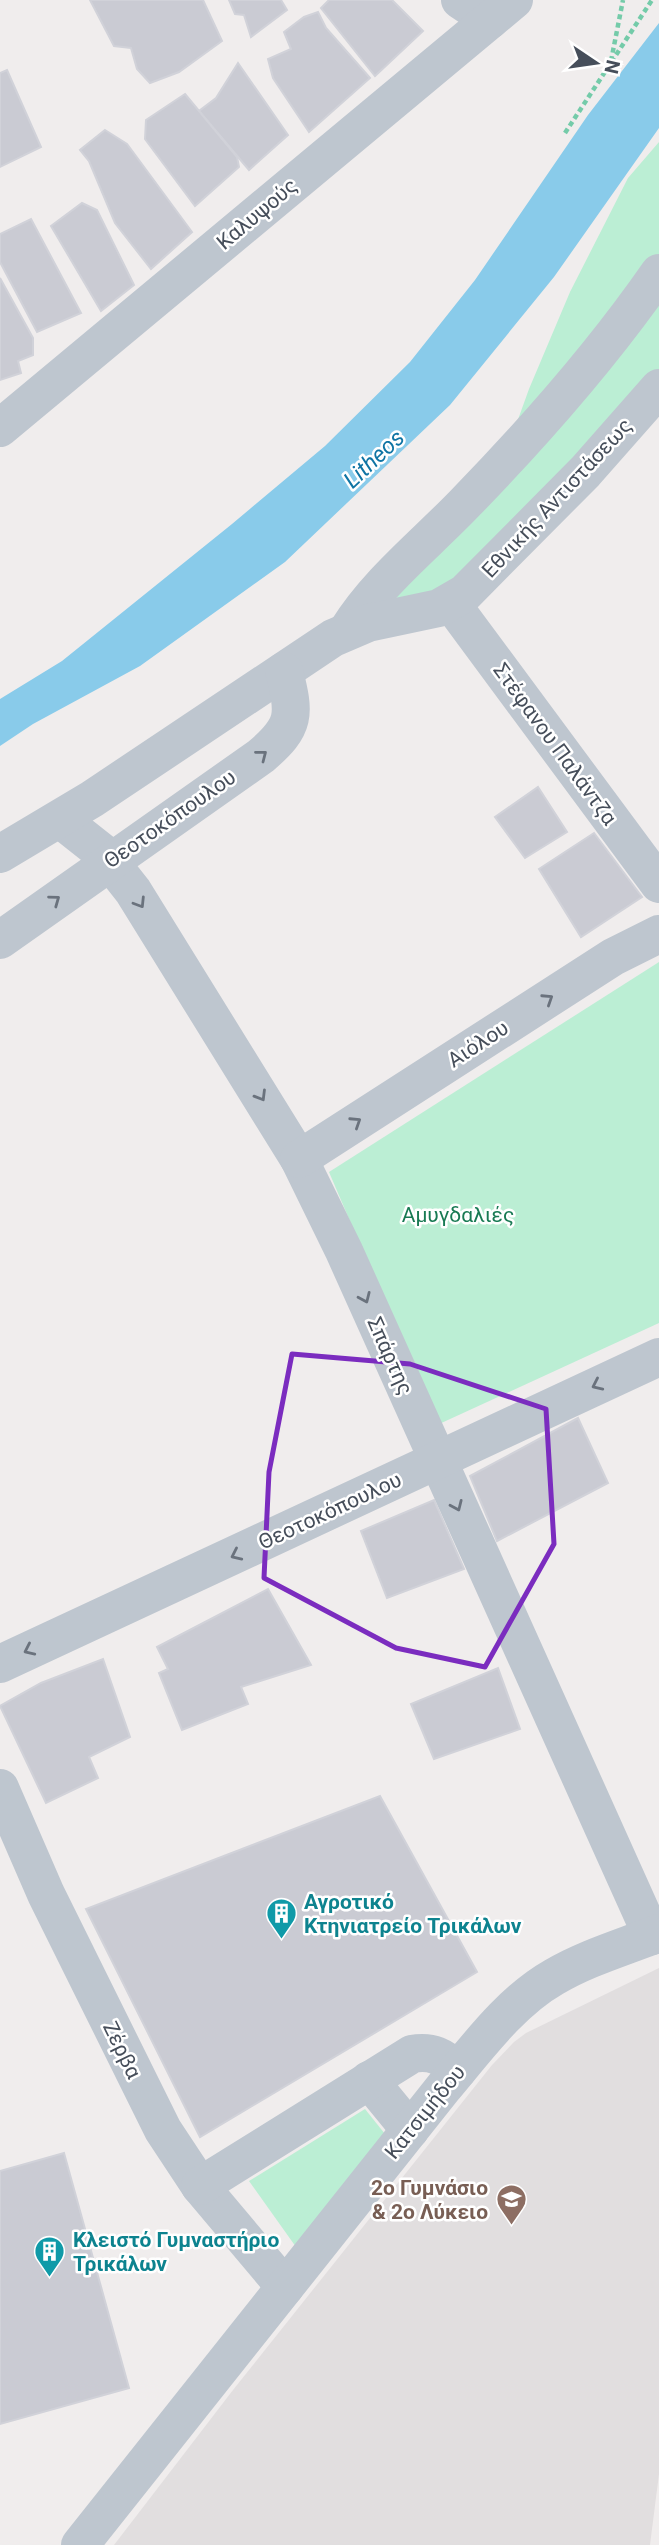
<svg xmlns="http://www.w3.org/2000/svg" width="659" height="2545" font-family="Roboto,sans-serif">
<rect width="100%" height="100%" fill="#f0eded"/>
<polygon fill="#e1dedf" points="659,1968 659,2474 650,2545 114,2545 233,2390 492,2065 514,2042 526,2033"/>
<g fill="#bbeed4">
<polygon points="659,142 659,374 437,596 402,601 394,596 494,486 529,389 570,292 628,178"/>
<polygon points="659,962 659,1323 437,1425 329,1172"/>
<polygon points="365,2109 385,2134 296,2247 249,2181"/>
</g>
<polygon fill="#89cbea" points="659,23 659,128 554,277 450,405 285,562 140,666 33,724 0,746 0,699 62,661 232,524 325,446 410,362 475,280 588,115"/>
<g fill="#cacbd3" stroke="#d1d2d9" stroke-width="2">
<polygon points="90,0 203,0 222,41 179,72 150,83 137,69 131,48 114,46"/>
<polygon points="229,0 281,0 287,10 251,37 244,15 235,14"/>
<polygon points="329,0 392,0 423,31 375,76 321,8"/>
<polygon points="318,12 326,28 370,78 309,132 273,78 268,59 291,49 284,32 304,17"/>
<polygon points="238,63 288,135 249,170 199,111 216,98"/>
<polygon points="7,70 41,147 0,167 0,73"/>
<polygon points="185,94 237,157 239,167 195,206 145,139 146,120"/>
<polygon points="105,130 127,144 192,232 151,269 115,223 89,161 80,150"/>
<polygon points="82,203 97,210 134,285 101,311 51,226"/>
<polygon points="31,219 81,313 37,332 0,262 0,234"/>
<polygon points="0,278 33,338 33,355 18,361 21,373 0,380"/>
<polygon points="538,787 567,832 525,858 495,817"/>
<polygon points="594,833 642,897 581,937 539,869"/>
<polygon points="578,1418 608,1483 497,1541 470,1476"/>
<polygon points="434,1500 464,1569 387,1598 361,1531"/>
<polygon points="268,1589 311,1665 241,1687 248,1704 182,1730 159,1673 168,1669 157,1647"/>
<polygon points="103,1659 130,1737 89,1757 98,1778 46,1803 0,1706 41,1683"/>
<polygon points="498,1668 520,1729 434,1759 411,1704"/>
<polygon points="380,1796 477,1972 200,2137 86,1909"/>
<polygon points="64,2153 129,2388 0,2424 0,2171"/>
</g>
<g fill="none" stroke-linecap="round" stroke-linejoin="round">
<g stroke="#74cba9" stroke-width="4.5" stroke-dasharray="5 3.5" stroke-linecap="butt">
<polyline points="611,61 623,0"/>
<polyline points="565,133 652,0"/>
</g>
<g stroke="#bec6cf" stroke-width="38">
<polyline points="460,0 490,20"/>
<polyline points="0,428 514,0"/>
<polyline points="451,603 659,884"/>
<path d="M 347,631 C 378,581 426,544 466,502 C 536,430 602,355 659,273"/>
<polyline points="60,819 103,853 133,891 299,1159 344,1251 652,1936"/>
<polyline points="0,854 92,799 333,638 368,623 439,608 465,593 585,472 659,388"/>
<path d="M 0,940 L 261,756 C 296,726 295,715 284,671"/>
<polyline points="299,1159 613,957 659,934"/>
<polyline points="0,1664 659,1357"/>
<polyline points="0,1788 46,1894 163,2130 200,2186 285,2287"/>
<polyline points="369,2080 410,2130"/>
<path d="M 200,2186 L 412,2054 C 432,2050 443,2057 458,2070"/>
<path d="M 80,2545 L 444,2087 C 476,2049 510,2002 554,1977 C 586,1958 624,1947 659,1933"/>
</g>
</g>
<defs><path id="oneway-chevron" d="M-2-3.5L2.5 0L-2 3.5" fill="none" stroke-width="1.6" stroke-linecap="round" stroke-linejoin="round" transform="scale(1.75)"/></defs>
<g stroke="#6a727d">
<use href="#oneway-chevron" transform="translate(262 755) rotate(-38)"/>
<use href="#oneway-chevron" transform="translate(55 900) rotate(-36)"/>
<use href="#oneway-chevron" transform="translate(140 903) rotate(58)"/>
<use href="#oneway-chevron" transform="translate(548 999) rotate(-33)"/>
<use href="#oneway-chevron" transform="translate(261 1096) rotate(59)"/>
<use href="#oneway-chevron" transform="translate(356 1122) rotate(-33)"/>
<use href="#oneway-chevron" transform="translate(365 1298) rotate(66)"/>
<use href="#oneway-chevron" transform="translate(597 1385) rotate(155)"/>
<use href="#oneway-chevron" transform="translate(457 1506) rotate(66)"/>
<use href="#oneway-chevron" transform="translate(236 1555) rotate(155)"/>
<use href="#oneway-chevron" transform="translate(29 1650) rotate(155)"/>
</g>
<path fill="none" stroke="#7b2cbf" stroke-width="5" stroke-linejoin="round" d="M 292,1354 L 410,1364 L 546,1409 L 554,1544 L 485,1667 L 396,1648 L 264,1578 L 269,1472 Z"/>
<defs>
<symbol id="building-pin" viewBox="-11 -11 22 30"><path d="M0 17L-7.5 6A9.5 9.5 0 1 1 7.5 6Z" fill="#0f9aa8" stroke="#fff"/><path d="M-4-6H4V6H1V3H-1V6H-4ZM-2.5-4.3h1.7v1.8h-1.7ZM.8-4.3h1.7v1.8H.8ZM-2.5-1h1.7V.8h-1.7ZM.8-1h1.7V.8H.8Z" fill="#fff"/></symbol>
<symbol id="school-pin" viewBox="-11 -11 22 30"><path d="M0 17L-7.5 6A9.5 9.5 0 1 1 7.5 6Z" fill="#8d6e63" stroke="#fff"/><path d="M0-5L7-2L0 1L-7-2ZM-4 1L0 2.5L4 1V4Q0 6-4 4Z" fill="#fff"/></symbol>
</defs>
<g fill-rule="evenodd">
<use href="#building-pin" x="264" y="1896" width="35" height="47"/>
<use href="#school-pin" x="494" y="2182" width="35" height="47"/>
<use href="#building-pin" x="32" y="2234" width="35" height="47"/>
</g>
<g text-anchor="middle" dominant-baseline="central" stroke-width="5" stroke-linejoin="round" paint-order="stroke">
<g font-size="21" fill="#464e5a" stroke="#fff">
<text transform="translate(257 214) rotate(-40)">Καλυψούς</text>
<text transform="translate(557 498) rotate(-47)">Εθνικής Αντιστάσεως</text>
<text transform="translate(555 744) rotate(54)">Στέφανου Παλάντζα</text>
<text transform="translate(170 819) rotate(-35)">Θεοτοκόπουλου</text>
<text transform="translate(478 1044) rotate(-33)">Αιόλου</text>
<text transform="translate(390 1356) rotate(66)">Σπάρτης</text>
<text transform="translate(330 1511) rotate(-25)">Θεοτοκόπουλου</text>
<text transform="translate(122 2050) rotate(64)">Ζέρβα</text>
<text transform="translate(425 2112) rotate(-51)">Κατσιμήδου</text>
</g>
<g font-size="21" fill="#187a53" stroke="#fff">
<text x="458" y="1215">Αμυγδαλιές</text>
</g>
<g font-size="21" font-weight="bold" fill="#0d838f" stroke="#fff" text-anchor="start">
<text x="304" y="1902">Αγροτικό<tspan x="304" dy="24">Κτηνιατρείο Τρικάλων</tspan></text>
<text x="73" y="2240">Κλειστό Γυμναστήριο<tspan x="73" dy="24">Τρικάλων</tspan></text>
</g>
<g font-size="21" font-weight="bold" fill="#785e54" stroke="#fff" text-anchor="end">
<text x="488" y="2188">2ο Γυμνάσιο<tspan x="488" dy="24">&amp; 2ο Λύκειο</tspan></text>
</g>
<g font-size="23" font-style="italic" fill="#0e74a4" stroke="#fff">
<text transform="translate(374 459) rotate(-43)">Litheos</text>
</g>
</g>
<g transform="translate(596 63) rotate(103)" stroke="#ffffff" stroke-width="5" paint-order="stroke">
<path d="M0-5L12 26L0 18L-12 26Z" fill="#464e5a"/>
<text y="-10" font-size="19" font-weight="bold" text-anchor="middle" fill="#464e5a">N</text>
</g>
</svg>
